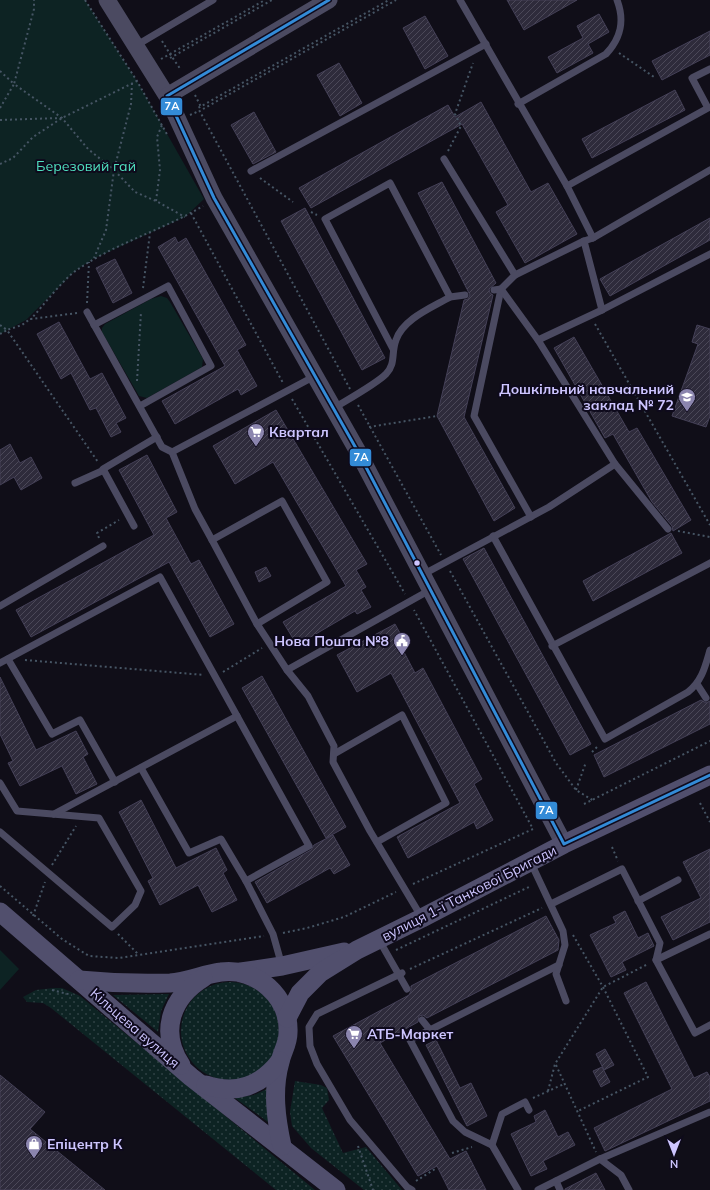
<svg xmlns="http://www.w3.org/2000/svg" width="710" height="1190" font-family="Mulish,sans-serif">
<defs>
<pattern id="grass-dots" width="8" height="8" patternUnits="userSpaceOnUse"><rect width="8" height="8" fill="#0d2323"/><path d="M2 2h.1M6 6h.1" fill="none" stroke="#2f4144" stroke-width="1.8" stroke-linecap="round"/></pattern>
<pattern id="building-hatch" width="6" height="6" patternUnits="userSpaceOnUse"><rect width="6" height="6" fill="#2e2b3b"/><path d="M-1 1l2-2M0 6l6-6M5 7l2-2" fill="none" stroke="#4b4858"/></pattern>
</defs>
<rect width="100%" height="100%" fill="#100e18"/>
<g fill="url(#grass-dots)">
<circle cx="230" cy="1031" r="49"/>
<polygon points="54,988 62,988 80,996 315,1190 276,1190 51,1008 43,1003 27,1002 23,997 36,990"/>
<polygon points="169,994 161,1011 158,1032 113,995"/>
<polygon points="295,1081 321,1085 327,1088 329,1100 322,1108 343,1153 366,1147 402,1190 364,1190 311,1148 292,1126 290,1112"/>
<polygon points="269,1088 268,1122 235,1098 254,1095"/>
</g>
<g fill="#0d2323">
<polygon points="0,0 85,0 137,81 204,199 185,217 93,259 75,271 26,320 0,334"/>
<polygon points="161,296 167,298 170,302 203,359 202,367 147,398 139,396 102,332 102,328 105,324 151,299"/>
<polygon points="0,950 19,969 0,990"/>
</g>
<g fill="url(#building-hatch)" stroke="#444057">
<polygon points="507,0 577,0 524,30"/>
<polygon points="599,14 609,32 588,44 593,53 557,73 548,57 583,38 577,26"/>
<polygon points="425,16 448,56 425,69 403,28"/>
<polygon points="710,31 710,55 662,80 652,61"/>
<polygon points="339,63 362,103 340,116 317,75"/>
<polygon points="675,90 685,110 592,158 582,139"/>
<polygon points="481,102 531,192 548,183 577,234 525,263 496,212 508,205 462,124 311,208 299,188 448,105 455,117"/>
<polygon points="254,112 276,152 253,164 231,125"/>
<polygon points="442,182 496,283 489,289 490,293 493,295 464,417 515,508 494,521 437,416 464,300 468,299 470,295 418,193"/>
<polygon points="305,208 385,358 362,370 281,221"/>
<polygon points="710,218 710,240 610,296 600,279"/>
<polygon points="175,237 178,243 186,238 246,345 237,350 257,386 241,395 238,389 175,424 162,401 225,366 158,247"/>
<polygon points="115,259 132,293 113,303 96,268"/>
<polygon points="59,322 90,379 102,373 126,418 116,423 121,432 111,437 96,408 90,410 71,373 61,379 37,334"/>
<polygon points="697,325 710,329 710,416 706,427 672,416 698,344 692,342"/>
<polygon points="574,337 629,432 637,428 691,520 673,531 672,526 652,502 613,434 605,438 554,348"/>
<polygon points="276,410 367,564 356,570 366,587 361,590 371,607 357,614 355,611 297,645 283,622 346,586 273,462 235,484 213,446"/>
<polygon points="10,444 20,463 31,457 42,478 21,490 14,477 0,485 0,450"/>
<polygon points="147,455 177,512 166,518 191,564 199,560 234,624 210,637 169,562 31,637 16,610 154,535 119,470"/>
<polygon points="671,533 682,553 593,601 583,581"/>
<polygon points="484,548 591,744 570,755 463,559"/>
<polygon points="266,567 271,576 259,582 255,572"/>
<polygon points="395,624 401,635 396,637 415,673 423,668 482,779 474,784 493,820 477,829 474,822 408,858 397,837 460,803 391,673 357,692 337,655"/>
<polygon points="262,676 346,827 326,838 242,688"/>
<polygon points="0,677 36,750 76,731 88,754 83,757 97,784 76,794 62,766 20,786 8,763 13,761 0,734"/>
<polygon points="701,700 706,703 710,701 710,724 604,777 594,755"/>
<polygon points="141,800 176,868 216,848 227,870 223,873 237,900 212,912 198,885 160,905 148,881 153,878 119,812"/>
<polygon points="333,835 350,865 334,874 330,868 267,903 255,882 311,850 314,845"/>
<polygon points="710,849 710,922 673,940 661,917 701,898 683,862"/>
<polygon points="625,911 638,938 648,933 654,946 622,962 626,970 611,977 590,935 616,923 613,917"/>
<polygon points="546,916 559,940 558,950 427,1018 423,1015 419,1016 418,1022 380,1043 450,1159 466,1151 486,1190 449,1190 437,1166 418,1176 333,1036 409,995 411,991 411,986"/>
<polygon points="646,982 694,1078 707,1072 710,1077 710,1101 605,1151 594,1128 672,1089 624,993"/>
<polygon points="436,1040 460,1088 471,1083 487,1116 467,1126 426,1045"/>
<polygon points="605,1049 614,1065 604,1070 596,1054"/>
<polygon points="602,1067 610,1082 601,1087 593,1071"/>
<polygon points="0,1075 45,1112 30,1129 105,1190 0,1190"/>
<polygon points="545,1110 558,1137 568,1132 575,1145 543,1161 547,1169 531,1176 511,1134 536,1122 534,1116"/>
<polygon points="596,1173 605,1190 565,1190 565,1189"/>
</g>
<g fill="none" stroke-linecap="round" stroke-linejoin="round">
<g stroke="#465564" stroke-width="2" stroke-dasharray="2 3" stroke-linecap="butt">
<polyline points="85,0 137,81 168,136"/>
<polyline points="162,41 170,54 265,0"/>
<polyline points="619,53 654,77"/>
<polyline points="170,58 272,0"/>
<polyline points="161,59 170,54 181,70"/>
<polyline points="0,71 14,84 34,9 34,0"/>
<polyline points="132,83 131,104 114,170 135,192 156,201 185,217"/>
<polyline points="195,95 201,107"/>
<polyline points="0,108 14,84 62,118 88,149 114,170 106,230 94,258"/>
<polyline points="203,109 396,0"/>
<polyline points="190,115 199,111"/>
<polyline points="0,120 61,118"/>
<polyline points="448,151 461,126 455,114 473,63"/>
<polyline points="0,164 13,158 33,137 62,118 137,81"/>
<polyline points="260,178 293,202"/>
<polyline points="156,201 160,170 157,137 162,125"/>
<polyline points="311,212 317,215"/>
<polyline points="191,213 283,383"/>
<polyline points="143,288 150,233"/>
<polyline points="87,303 89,262"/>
<path d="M 77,313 L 31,319 C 43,306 63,279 77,270 C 115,243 163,230 203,206"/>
<polyline points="595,324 710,525"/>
<polyline points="0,325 7,330 22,325 30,319"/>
<polyline points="0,334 7,330 98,462"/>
<polyline points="137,381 141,312"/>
<polyline points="350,389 198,108 389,0"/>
<polyline points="292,399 405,594"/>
<polyline points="358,405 441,555"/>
<polyline points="369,427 437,416"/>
<polyline points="678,531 710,537"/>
<polyline points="99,538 97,533 119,520"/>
<polyline points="450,571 556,763 576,790 594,801"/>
<polyline points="25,660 204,675"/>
<polyline points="223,672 262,648"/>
<polyline points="592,752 598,746"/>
<polyline points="576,790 586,762"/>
<polyline points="700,803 710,822"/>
<polyline points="584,804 710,741"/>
<polyline points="612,847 618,861"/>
<polyline points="52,865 76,826"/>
<polyline points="413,884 533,829 414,610"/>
<polyline points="0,886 62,939 89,956 119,958 264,936"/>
<polyline points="33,916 45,882"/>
<polyline points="283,933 307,928 344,917 396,892"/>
<polyline points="118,934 139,955"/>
<polyline points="573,935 603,987 648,1077 578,1111"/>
<polyline points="396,950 531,886"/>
<polyline points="410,969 542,908"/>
<polyline points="52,990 72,995"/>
<polyline points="556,1065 596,1152"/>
<polyline points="548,1091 555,1064 603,987 648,964"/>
<polyline points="533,1098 564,1084"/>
<polyline points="358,1146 373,1190"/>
<polyline points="452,1153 472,1147"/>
<polyline points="416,1181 435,1169"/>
</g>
<g stroke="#4b4a61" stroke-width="7">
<polyline points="137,45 213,0"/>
<path d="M 518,104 L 606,54 C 621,38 625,21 617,0"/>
<polyline points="444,159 515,275 584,241 593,238 567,186 460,0"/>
<polyline points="251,171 486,44"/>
<polyline points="567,186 708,108 692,78 710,69"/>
<polyline points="593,238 710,170"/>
<polyline points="584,241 602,310"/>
<polyline points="515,275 501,289 474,416 531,517"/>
<polyline points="494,290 501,289 538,340"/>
<polyline points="450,297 465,295"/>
<polyline points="87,312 162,447 172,452 195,509 212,540 257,624 287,670 308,696 334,746 333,762 370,831 422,918"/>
<polyline points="94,325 168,286 211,366 140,406"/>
<path d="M 334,408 C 347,400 376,384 386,374 C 396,364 391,353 396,340 C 403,319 431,308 450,297 L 390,183 L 325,219 L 393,349"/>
<polyline points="172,452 315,376"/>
<polyline points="615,464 668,529"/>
<polyline points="75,483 104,470"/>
<polyline points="134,526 103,469 157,437"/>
<path d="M 493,536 L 605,739 L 688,692 C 702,681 705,667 710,650"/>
<polyline points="212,540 282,501 327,582 257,624"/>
<polyline points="422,575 549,507 615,464 538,340 602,310 710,254"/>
<polyline points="0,606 103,546"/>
<polyline points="552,646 710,563"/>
<polyline points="8,659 52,734 80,720 115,782"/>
<polyline points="0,663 160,577 309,846 246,881"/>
<polyline points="287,670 430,590"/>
<polyline points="697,684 706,698"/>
<polyline points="334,754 402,715 446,803 377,842"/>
<polyline points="141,768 189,853 221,839 246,881 273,934 282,966"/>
<polyline points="0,783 17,811 99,818 141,891 135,905 112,927 0,832"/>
<polyline points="54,814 237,716"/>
<polyline points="531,863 563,931 565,945 556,974 566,1001"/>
<polyline points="638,901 678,880"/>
<polyline points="551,904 622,869 660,943 656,960 695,1033 710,1025"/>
<polyline points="379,940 407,989"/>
<polyline points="656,960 710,934"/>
<polyline points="402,973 317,1014 309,1027 310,1046 317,1064 350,1120 407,1187 412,1190"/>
<polyline points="422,1020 430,1030"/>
<polyline points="492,1145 465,1132 453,1121 410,1040 559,965"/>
<polyline points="600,1159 621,1175 629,1190"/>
<polyline points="556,1181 560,1190"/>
<polyline points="518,1190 492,1145 502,1114 525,1102 529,1110"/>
<polyline points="538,1190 600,1159 710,1112"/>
</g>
<g stroke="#4b4a61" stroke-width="17">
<polyline points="107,0 167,96 214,198 357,450 564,844"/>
<polyline points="167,96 329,0"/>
</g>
<g stroke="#514f6d" stroke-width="19">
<polyline points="0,912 191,1077 336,1190"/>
<polyline points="241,972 282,966 344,952"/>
<path d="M 79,980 C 110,983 139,984 170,983 C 187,982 204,974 221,972 C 256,967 290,997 288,1033 C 288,1044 282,1052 280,1062 C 272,1090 276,1119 282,1146"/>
<polyline points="287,1018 300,993 320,973 357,950 422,918 564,844 710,775"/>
<path d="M 181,1065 C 159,1032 171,998 203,978"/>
<path d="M 206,1085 C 236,1095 261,1086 280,1061"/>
</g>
<defs>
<polyline id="bus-1" points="329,0 167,96 214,198 357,450 564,844 710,775"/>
</defs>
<use href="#bus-1" stroke="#0e0a1c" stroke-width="6"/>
<use href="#bus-1" stroke="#338bd7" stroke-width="3"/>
</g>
<defs>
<symbol id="school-pin" viewBox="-11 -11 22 30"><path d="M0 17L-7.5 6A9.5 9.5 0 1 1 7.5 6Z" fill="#8b85ae" stroke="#0e0a1c"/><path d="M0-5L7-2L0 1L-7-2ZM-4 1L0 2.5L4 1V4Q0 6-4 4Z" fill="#fff"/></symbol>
<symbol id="supermarket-pin" viewBox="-11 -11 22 30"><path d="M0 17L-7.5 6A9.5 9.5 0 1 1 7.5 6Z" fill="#8b85ae" stroke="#0e0a1c"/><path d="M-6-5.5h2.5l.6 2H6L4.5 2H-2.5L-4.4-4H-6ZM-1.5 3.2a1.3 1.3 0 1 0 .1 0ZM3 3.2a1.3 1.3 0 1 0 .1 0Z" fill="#fff"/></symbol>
<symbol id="civic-pin" viewBox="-11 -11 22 30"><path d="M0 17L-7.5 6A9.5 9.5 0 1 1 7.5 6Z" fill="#8b85ae" stroke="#0e0a1c"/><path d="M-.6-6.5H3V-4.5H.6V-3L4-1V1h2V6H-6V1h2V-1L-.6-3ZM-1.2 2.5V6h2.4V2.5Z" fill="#fff"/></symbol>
<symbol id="shop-pin" viewBox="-11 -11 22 30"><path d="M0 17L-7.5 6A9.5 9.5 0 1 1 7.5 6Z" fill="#8b85ae" stroke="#0e0a1c"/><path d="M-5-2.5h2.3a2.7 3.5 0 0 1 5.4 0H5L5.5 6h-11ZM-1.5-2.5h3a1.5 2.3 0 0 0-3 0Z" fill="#fff"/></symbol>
</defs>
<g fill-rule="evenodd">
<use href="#school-pin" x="677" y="387" width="20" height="27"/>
<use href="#supermarket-pin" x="246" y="422" width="20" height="27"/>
<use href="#civic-pin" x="392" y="631" width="20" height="27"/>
<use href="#supermarket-pin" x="344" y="1024" width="20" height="27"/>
<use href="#shop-pin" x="24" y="1134" width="20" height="27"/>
</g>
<circle fill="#cdc5ff" stroke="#0e0a1c" stroke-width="1.5" cx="417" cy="563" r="3.5"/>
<g text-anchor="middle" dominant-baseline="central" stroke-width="4" stroke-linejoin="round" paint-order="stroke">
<g font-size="14" fill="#4fe1bf" stroke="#0e0a1c">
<text x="86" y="166">Березовий гай</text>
</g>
<g font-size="14" font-weight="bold" fill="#cdc5ff" stroke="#0e0a1c" text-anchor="start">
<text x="674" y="389" text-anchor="end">Дошкільний навчальний<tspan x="674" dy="16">заклад № 72</tspan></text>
<text x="269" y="432">Квартал</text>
<text x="389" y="641" text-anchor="end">Нова Пошта №8</text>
<text x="367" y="1034">АТБ-Маркет</text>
<text x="47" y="1144">Епіцентр К</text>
</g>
<g font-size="14" fill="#cdc5ff" stroke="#0e0a1c">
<text transform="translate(469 893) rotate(-27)">вулиця 1-ї Танкової Бригади</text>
<text transform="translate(135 1028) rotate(41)">Кільцева вулиця</text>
</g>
</g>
<g stroke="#0e0a1c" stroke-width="1.5">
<rect x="160" y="97" width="23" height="19" rx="4" fill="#338bd7"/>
<rect x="349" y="448" width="23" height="19" rx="4" fill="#338bd7"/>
<rect x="535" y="801" width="23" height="19" rx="4" fill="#338bd7"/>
</g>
<g font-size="11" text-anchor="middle" font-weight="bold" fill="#fff">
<text x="172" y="110">7А</text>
<text x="361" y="461">7А</text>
<text x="546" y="814">7А</text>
</g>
<g transform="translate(674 1154) rotate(180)" stroke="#0e0a1c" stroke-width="3" paint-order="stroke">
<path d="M0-3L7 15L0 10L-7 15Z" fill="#cdc5ff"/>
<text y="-6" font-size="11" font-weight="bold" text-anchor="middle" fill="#cdc5ff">N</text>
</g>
</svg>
